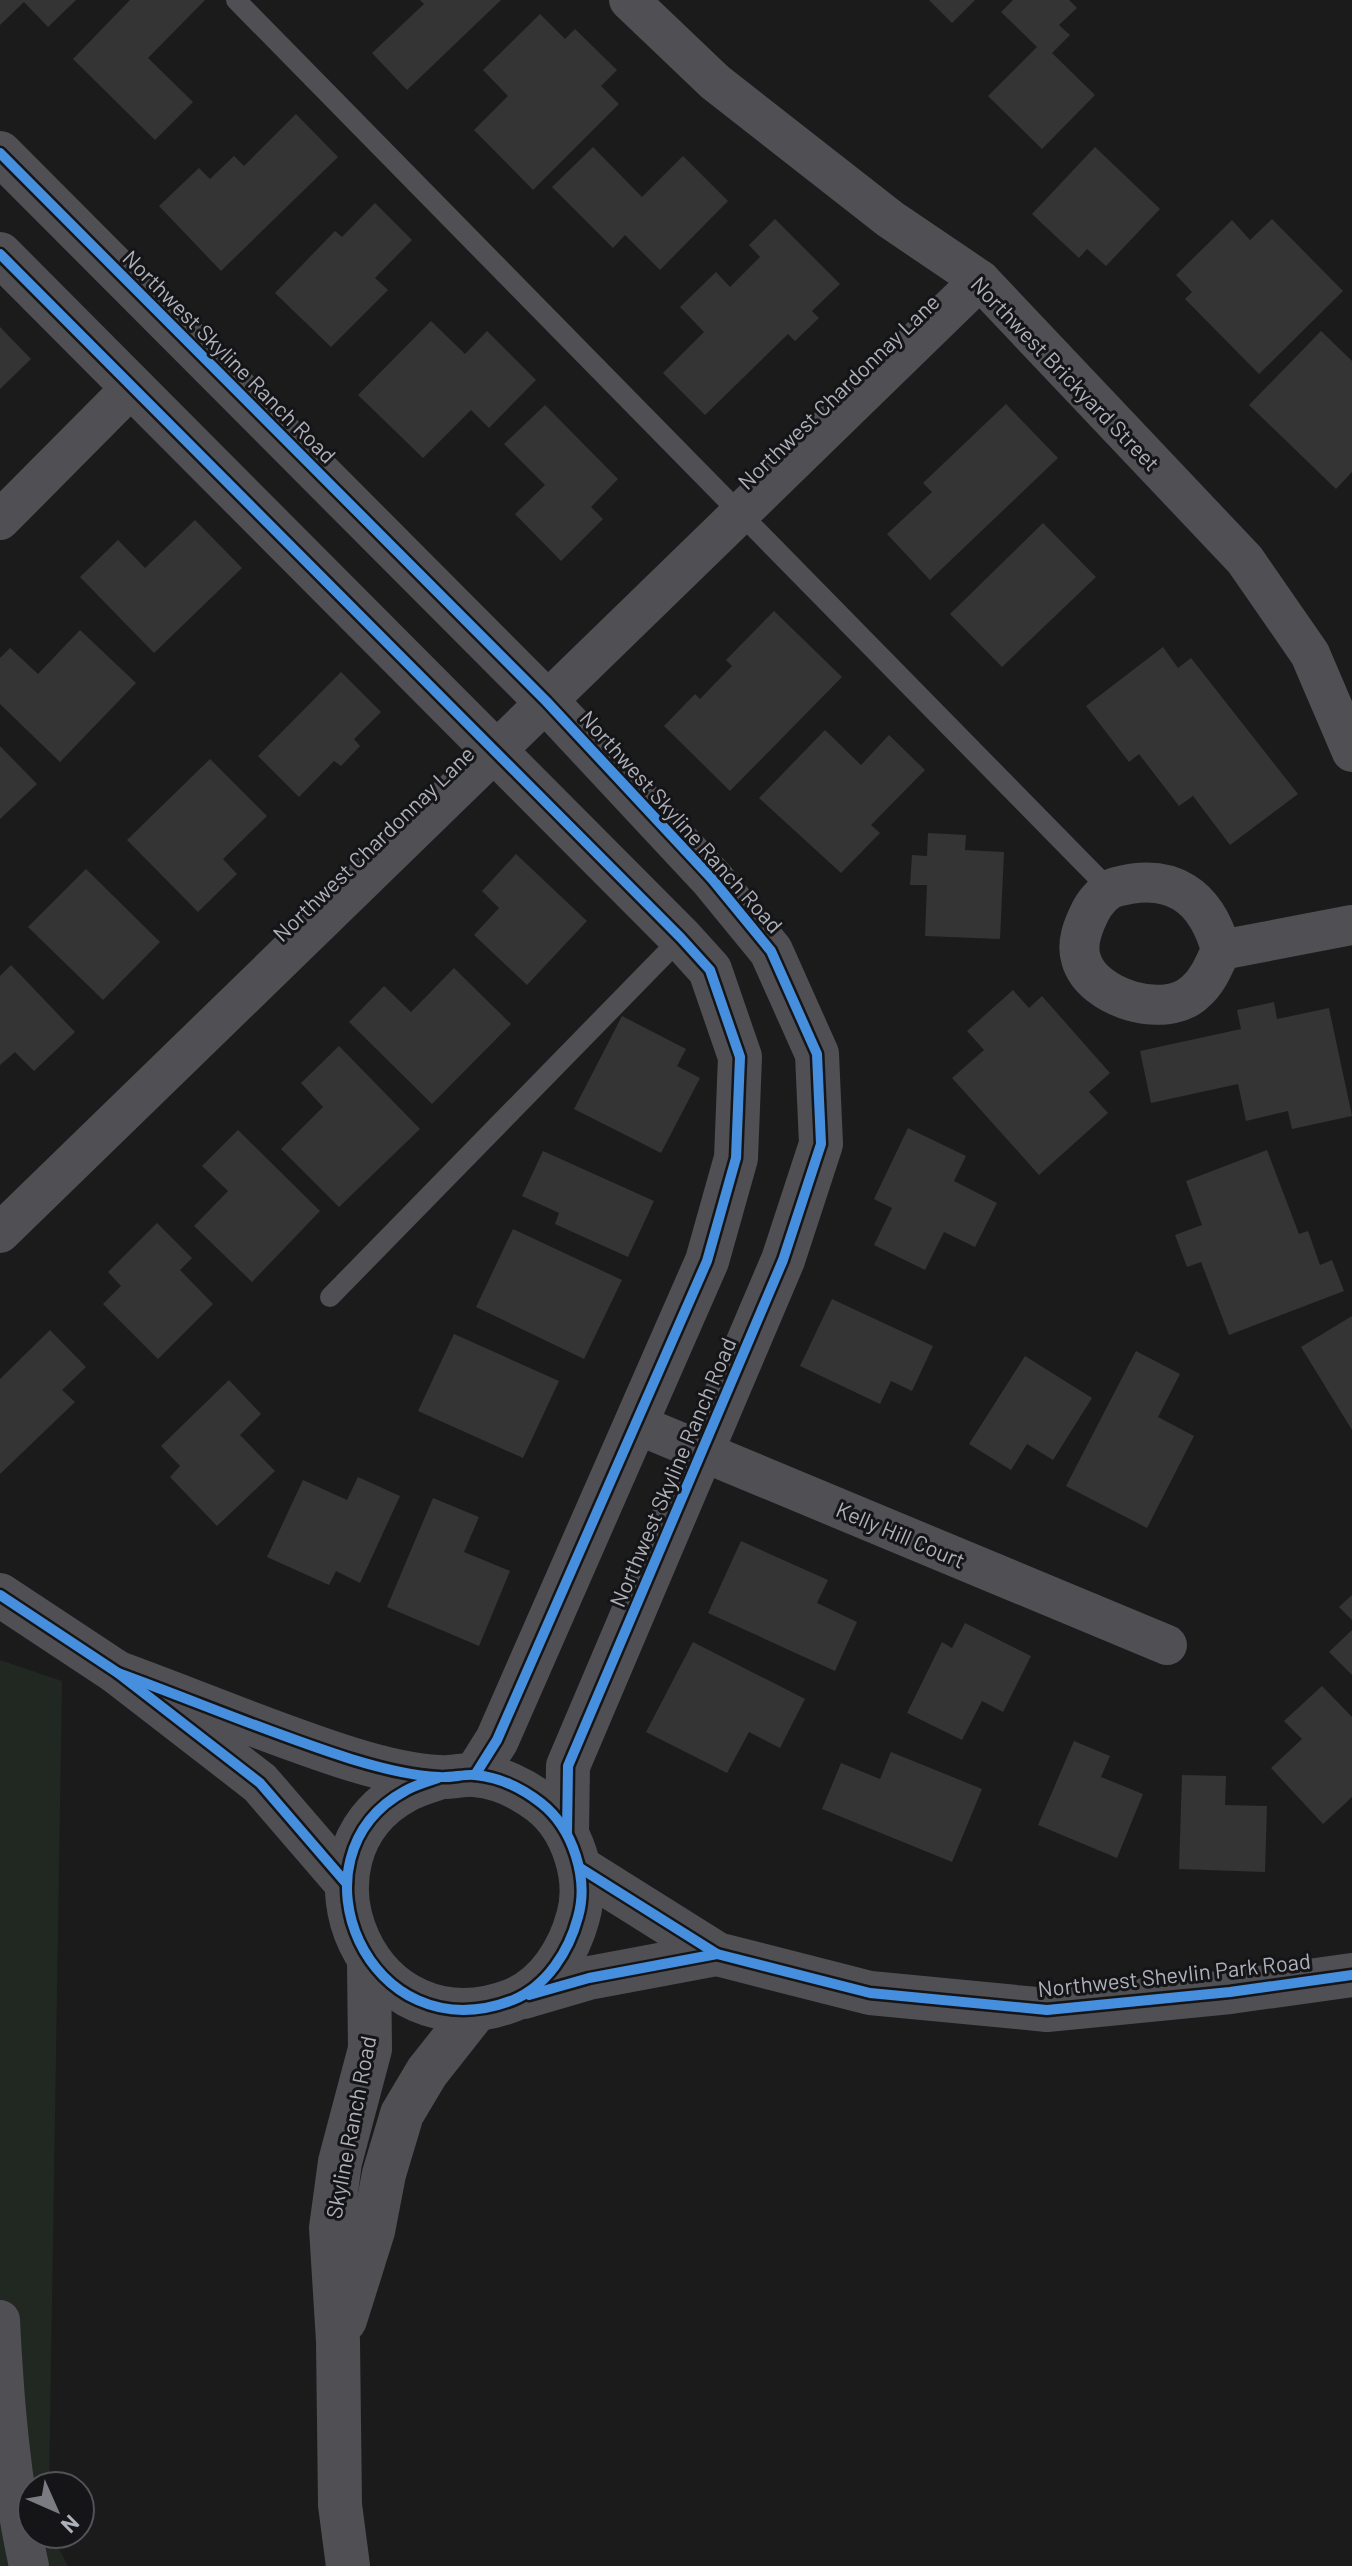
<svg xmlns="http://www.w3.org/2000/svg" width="1352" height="2566" font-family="Barlow,sans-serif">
<rect width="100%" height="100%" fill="#1b1b1b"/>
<polygon fill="#212822" points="0,1660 62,1681 49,2486 32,2486 32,2534 51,2534 68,2566 0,2566"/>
<g fill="#343435">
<polygon points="0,0 76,0 48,27 24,2 0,25"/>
<polygon points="130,0 205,0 148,58 193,102 155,140 73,59"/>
<polygon points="420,0 501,0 407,90 372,53 424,4"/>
<polygon points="929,0 975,0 952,23"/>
<polygon points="1013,0 1069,0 1077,8 1059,25 1070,35 1052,53 1095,95 1042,149 988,96 1037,47 1001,12"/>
<polygon points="540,14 565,39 575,29 617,70 601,86 619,104 533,190 474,130 508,96 483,70"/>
<polygon points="296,114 338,157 221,271 159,206 199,168 210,179 234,156 244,166"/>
<polygon points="593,147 642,197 683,156 728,201 660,270 625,235 613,248 552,187"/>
<polygon points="1095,147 1160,209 1106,266 1087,249 1079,258 1032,214"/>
<polygon points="375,203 412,240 375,278 388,290 331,347 275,293 335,231 342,237"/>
<polygon points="775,219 840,284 812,311 819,318 795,341 788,334 705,415 663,373 704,332 680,307 716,272 730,287 760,257 749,245"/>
<polygon points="1272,219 1343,291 1259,374 1185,299 1192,292 1176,275 1232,220 1250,240"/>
<polygon points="431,321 465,354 487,331 536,380 489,428 471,410 423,458 358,395"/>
<polygon points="0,327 31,359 0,389"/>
<polygon points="1321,331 1352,361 1352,472 1336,489 1249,405"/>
<polygon points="1006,404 1058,458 930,580 887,534 932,492 923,483"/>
<polygon points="545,405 618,479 591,507 603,519 561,561 515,514 545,485 504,444"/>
<polygon points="195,520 242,568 154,653 80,577 118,540 145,568"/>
<polygon points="1043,523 1096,577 1002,667 950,614"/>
<polygon points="774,611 842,677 730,791 664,726 695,694 700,699 732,666 726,660"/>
<polygon points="80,630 136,683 60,762 0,704 0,658 10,648 38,674"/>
<polygon points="1163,647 1178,668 1191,658 1298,794 1230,845 1193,796 1179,806 1139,754 1129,762 1086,706"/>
<polygon points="341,672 381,712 354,739 360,746 341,766 334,761 299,797 258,756"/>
<polygon points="825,730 861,765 889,735 925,770 871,825 880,833 841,873 759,798"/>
<polygon points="0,746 37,784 0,819"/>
<polygon points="210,759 267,816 223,859 237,874 198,912 127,840"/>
<polygon points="928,833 966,835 965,850 1004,852 1000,939 925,936 927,885 910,885 912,855 927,856"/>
<polygon points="516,854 587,921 527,985 474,935 499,908 482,891"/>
<polygon points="86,869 160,942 103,1000 28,927"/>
<polygon points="11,965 75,1032 34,1071 15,1052 0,1065 0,976"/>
<polygon points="454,968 511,1024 432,1104 349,1022 384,986 411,1012"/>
<polygon points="1013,990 1029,1008 1042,996 1110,1073 1089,1092 1108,1113 1039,1175 952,1078 984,1050 967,1031"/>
<polygon points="1274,1002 1277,1019 1329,1008 1352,1116 1292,1129 1288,1111 1246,1121 1238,1084 1151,1103 1140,1051 1241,1029 1237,1010"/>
<polygon points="622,1016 686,1049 677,1066 700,1078 661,1153 574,1109"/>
<polygon points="339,1046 420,1129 339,1207 281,1149 323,1107 301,1083"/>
<polygon points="908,1128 966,1156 954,1181 997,1203 975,1247 944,1232 925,1270 874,1245 892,1208 874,1199"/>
<polygon points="238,1130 320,1211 252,1282 194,1226 228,1191 202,1166"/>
<polygon points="1267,1150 1299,1234 1308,1231 1320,1265 1332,1260 1344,1291 1229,1335 1201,1262 1187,1267 1175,1235 1202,1225 1186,1181"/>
<polygon points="543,1151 654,1201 628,1257 555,1224 559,1213 522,1196"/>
<polygon points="157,1223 192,1258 180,1270 213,1304 158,1359 103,1304 121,1286 108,1272"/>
<polygon points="513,1229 622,1280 584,1359 476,1307"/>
<polygon points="832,1299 933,1346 912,1391 891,1381 880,1404 800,1366"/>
<polygon points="1352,1316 1352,1430 1301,1347"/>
<polygon points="50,1330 86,1367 62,1390 75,1402 0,1474 0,1379"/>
<polygon points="454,1334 559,1381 523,1458 418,1411"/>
<polygon points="1136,1351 1180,1374 1158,1417 1194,1436 1147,1528 1066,1486"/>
<polygon points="1025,1356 1092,1398 1053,1460 1027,1444 1011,1470 969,1444"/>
<polygon points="229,1380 261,1414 240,1435 275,1471 217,1526 170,1477 180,1466 161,1446"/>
<polygon points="358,1477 400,1496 360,1583 336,1571 329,1585 267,1557 303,1480 347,1500"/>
<polygon points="433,1498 479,1517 464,1552 510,1571 479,1646 387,1607"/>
<polygon points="741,1541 828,1580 817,1603 857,1622 835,1671 708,1613"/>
<polygon points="1352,1595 1352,1620 1339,1607"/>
<polygon points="965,1623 1031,1656 1003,1712 982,1701 962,1740 907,1713 942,1642 952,1648"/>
<polygon points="1352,1630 1352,1675 1329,1652"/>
<polygon points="693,1642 805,1699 780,1748 749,1732 727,1773 646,1732"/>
<polygon points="1322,1686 1352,1717 1352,1797 1323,1824 1271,1768 1302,1739 1284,1721"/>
<polygon points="1074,1741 1110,1756 1101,1777 1143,1794 1117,1858 1038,1825"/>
<polygon points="891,1752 982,1789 952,1862 822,1809 841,1763 880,1779"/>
<polygon points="1182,1775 1226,1776 1225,1805 1267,1806 1265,1872 1179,1869"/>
</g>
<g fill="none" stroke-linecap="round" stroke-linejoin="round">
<g stroke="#505054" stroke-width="20">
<polyline points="236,0 1109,889"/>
<polyline points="330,1297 681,938"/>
</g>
<g stroke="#505054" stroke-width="40">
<polyline points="629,0 715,82 890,219 980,280 1245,560 1310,654 1352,752"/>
<polyline points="0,520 132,387"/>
<path d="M 1221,950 C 1214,965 1208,981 1195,992 C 1166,1020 1092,999 1081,959 C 1076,943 1083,926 1090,912 C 1095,902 1105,890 1116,887 C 1171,872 1206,895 1221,950 L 1352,925"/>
<polyline points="0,1233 980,280"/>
<polyline points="636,1424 1167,1645"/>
<path d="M 0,2320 C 4,2403 11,2485 29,2566"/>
</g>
<g stroke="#505054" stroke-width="44">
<polyline points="0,153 546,701 712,879 771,951 817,1054 821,1144 783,1260 568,1766 567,1833"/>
<polyline points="0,254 681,938 710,970 740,1057 736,1158 707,1261 497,1740 475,1775"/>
<polyline points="0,1595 118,1673 260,1783 347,1884"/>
<path d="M 118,1673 C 195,1701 272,1734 351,1759 C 377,1767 412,1776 439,1777 C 451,1778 464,1774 475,1775 C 499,1777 523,1789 541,1803 C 573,1828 589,1879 578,1917 C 569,1951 547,1986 513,2000 C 368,2056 284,1857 405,1791 C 415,1785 427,1782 438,1778"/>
<polyline points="580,1868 717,1954 870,1993 1047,2010 1230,1992 1352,1975"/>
<polyline points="524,1997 589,1978 717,1954"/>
<polyline points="345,2320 373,2231 384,2174 402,2114 427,2072 476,2010"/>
<polyline points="348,2566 340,2505 338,2341 331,2228 340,2162 370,2049 369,1962"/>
</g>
<defs>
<g id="cycleway">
<polyline points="0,153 546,701 712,879 771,951 817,1054 821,1144 783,1260 568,1766 567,1833"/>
<polyline points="0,254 681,938 710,970 740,1057 736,1158 707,1261 497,1740 475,1775"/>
<polyline points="0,1595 118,1673 260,1783 347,1884"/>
<path d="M 118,1673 C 195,1701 272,1734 351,1759 C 377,1767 412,1776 439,1777 C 451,1778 464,1774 475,1775 C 499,1777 523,1789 541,1803 C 573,1828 589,1879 578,1917 C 569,1951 547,1986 513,2000 C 368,2056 284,1857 405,1791 C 415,1785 427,1782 438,1778"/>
<polyline points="580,1868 717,1954 870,1993 1047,2010 1230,1992 1352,1975"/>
<polyline points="529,1995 589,1978 717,1954"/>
</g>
</defs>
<use href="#cycleway" stroke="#151517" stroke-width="15"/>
<use href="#cycleway" stroke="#468fdf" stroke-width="10"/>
</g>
<g text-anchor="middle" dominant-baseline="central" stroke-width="6" stroke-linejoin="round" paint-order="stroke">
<g font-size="22" fill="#aeb1bb" stroke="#151517">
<text transform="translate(230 356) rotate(45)">Northwest Skyline Ranch Road</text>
<text transform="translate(1066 373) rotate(46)">Northwest Brickyard Street</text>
<text transform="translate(838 391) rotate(-44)">Northwest Chardonnay Lane</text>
<text transform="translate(682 821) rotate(48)">Northwest Skyline Ranch Road</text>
<text transform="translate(373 843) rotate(-44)">Northwest Chardonnay Lane</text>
<text transform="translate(672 1472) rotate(-67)">Northwest Skyline Ranch Road</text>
<text transform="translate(901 1534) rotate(23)">Kelly Hill Court</text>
<text transform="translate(1174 1974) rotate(-6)">Northwest Shevlin Park Road</text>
<text transform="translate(350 2127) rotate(-79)">Skyline Ranch Road</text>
</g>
</g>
<g transform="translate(56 2510) rotate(135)"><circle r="38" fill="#151517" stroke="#525359" stroke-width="2"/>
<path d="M0-6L14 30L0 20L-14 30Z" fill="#7b7c83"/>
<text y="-12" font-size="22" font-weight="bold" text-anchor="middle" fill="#aeb1bb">N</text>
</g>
</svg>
